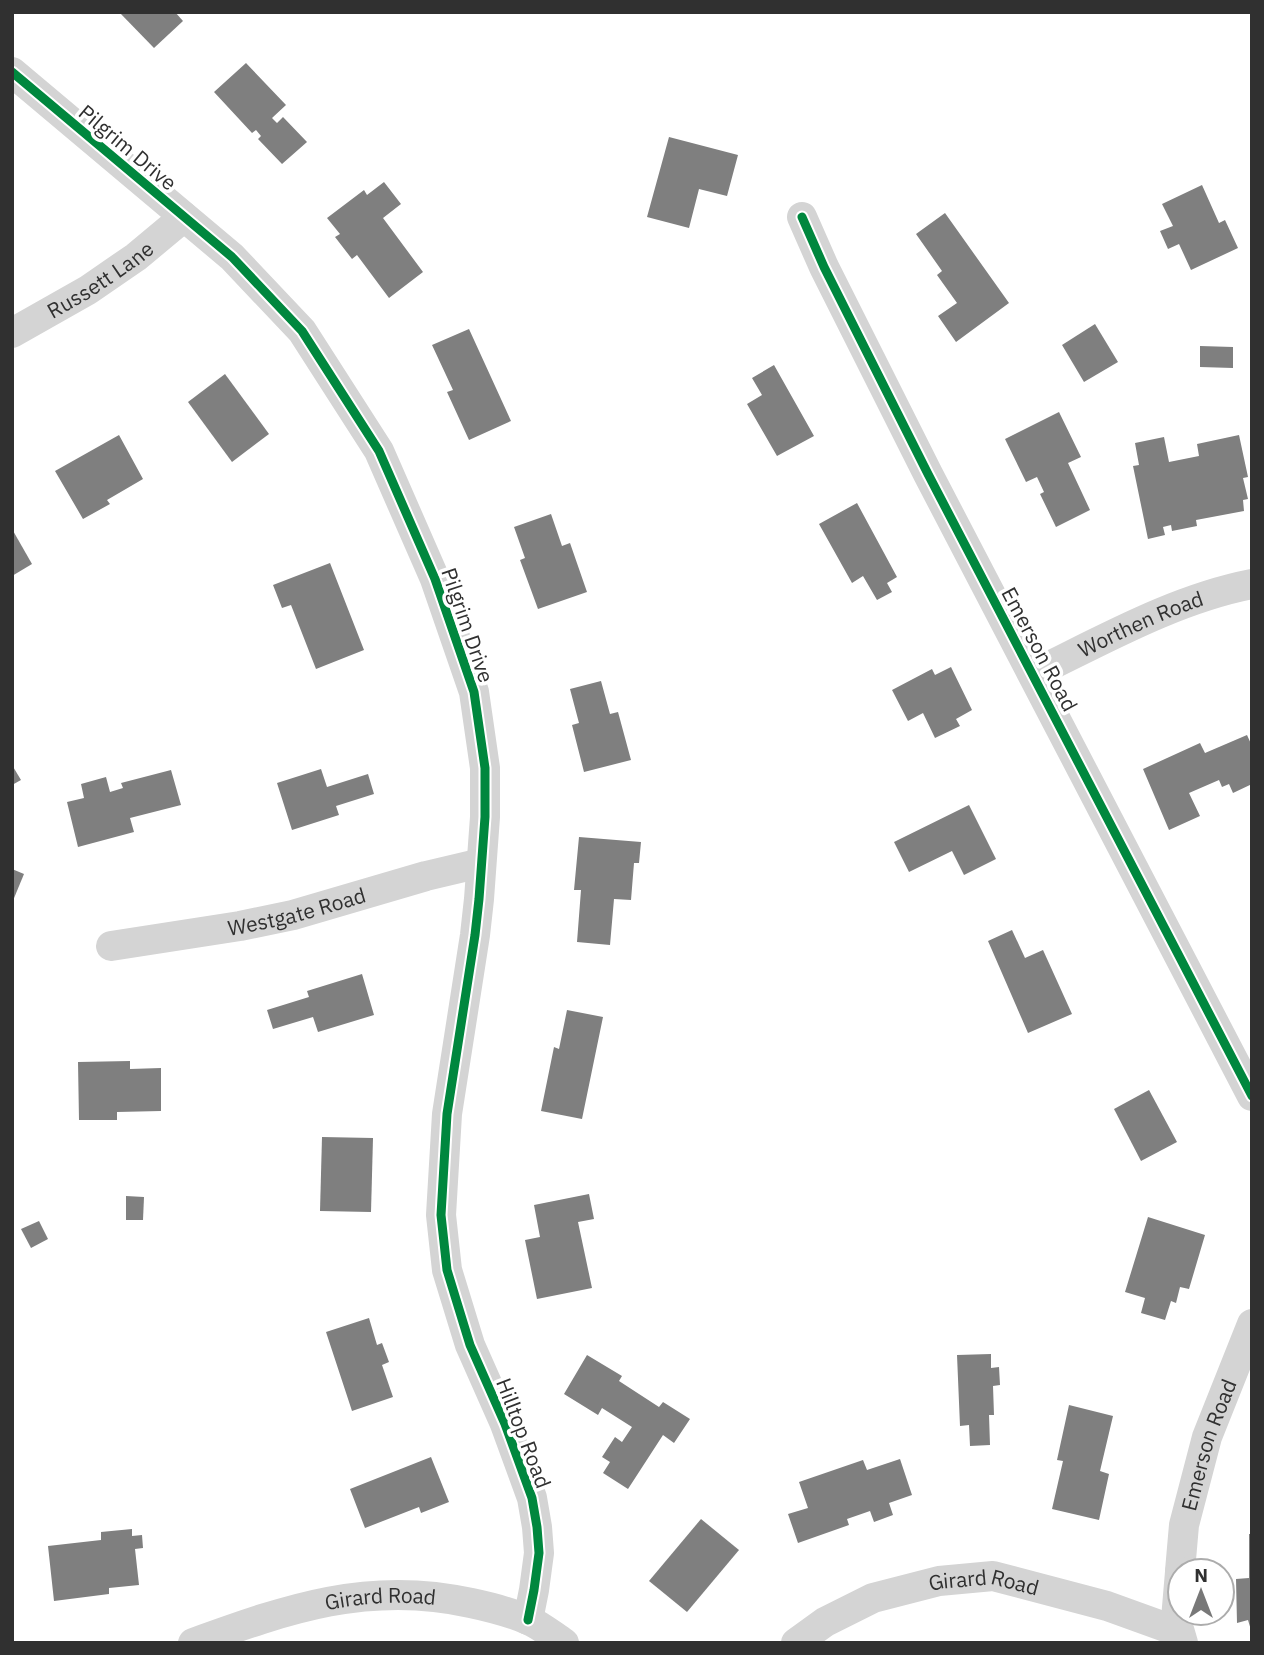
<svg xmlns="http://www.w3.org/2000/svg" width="1264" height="1655" font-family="'IBM Plex Sans',sans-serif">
<rect width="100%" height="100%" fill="#fff"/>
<g fill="#7f7f7f">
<polygon points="119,12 175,12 183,21 154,48"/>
<polygon points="246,63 286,105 272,118 277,123 283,117 307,142 282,164 258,139 261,136 256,130 252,133 214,92"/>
<polygon points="669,137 738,155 727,196 699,189 689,228 647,217"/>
<polygon points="384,182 401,204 383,218 423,272 389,298 357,255 352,259 335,237 340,234 327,218 364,190 367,195"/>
<polygon points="1202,185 1219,223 1225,220 1238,248 1191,270 1179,244 1168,249 1160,231 1173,226 1162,204"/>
<polygon points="945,213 1009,303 956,342 938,316 957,303 937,275 942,271 916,234"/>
<polygon points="1095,324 1118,362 1084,382 1062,345"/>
<polygon points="469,329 511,421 469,440 447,392 453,390 432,345"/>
<polygon points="1200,346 1233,347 1233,368 1200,367"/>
<polygon points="774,365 814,436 777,456 747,404 762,395 752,378"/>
<polygon points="225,374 269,434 232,462 188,402"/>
<polygon points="1059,412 1081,457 1068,463 1090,510 1056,527 1040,494 1044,492 1037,477 1026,482 1005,439"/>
<polygon points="119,435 143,479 107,500 110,504 83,519 55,471"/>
<polygon points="1239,435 1248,477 1243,478 1248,499 1243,500 1244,511 1196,520 1197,526 1172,531 1171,525 1163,527 1165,535 1148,539 1133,466 1139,465 1135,443 1164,437 1169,462 1199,456 1197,444"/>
<polygon points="857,503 897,577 887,583 892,592 877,600 863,576 852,583 819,524"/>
<polygon points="551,514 562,546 570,543 587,592 538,609 520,560 525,558 514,527"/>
<polygon points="12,529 32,564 12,576"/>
<polygon points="330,563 364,650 316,669 291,605 282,608 273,585"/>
<polygon points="951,667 972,710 956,719 960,726 935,738 923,713 908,721 892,690 932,669 935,675"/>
<polygon points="601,681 610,714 618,712 631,760 584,772 572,725 579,723 570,689"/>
<polygon points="1247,735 1252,746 1252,784 1233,793 1229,784 1222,787 1219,780 1189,793 1200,816 1169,830 1143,769 1200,743 1205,753"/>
<polygon points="12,765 21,780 12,785"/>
<polygon points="321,769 327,787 368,774 374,794 336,806 339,815 292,830 277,783"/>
<polygon points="171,770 181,805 130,818 134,832 78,847 67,802 84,798 81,784 106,777 110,792 123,788 121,783"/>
<polygon points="969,805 996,859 964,875 952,851 909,872 894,842"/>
<polygon points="579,837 641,842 639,863 634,863 631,900 614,899 610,945 577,942 581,890 574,890"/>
<polygon points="12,869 24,874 12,903"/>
<polygon points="1012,930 1025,958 1043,950 1072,1014 1028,1033 988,941"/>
<polygon points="362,974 374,1015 318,1032 313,1017 273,1029 267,1010 309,997 307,991"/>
<polygon points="567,1010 603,1017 582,1119 541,1111 554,1047 559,1049"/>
<polygon points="130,1061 130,1069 161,1068 161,1111 117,1112 117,1120 79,1120 78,1062"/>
<polygon points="1149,1090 1177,1142 1141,1161 1114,1109"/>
<polygon points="322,1137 373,1138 371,1212 320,1211"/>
<polygon points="589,1194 594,1219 578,1222 592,1288 537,1299 525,1240 540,1237 534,1205"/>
<polygon points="126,1196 144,1197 143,1220 126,1220"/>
<polygon points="1148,1217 1205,1235 1189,1289 1180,1287 1176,1303 1171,1301 1165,1320 1141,1313 1145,1298 1125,1292"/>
<polygon points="39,1221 48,1239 31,1248 21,1229"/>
<polygon points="369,1318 377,1345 382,1343 389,1362 382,1365 393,1397 352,1411 326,1332"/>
<polygon points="991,1354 991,1368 999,1367 1000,1385 993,1386 994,1415 989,1415 990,1445 970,1446 969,1425 960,1426 957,1355"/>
<polygon points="587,1355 622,1376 619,1381 659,1407 663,1402 690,1419 674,1443 663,1435 628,1489 603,1473 610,1462 602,1457 615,1437 622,1442 632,1427 602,1408 598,1415 564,1394"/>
<polygon points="1069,1405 1113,1416 1100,1471 1109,1474 1099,1520 1052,1509 1063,1461 1057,1460"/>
<polygon points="431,1457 449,1502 421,1513 419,1507 365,1528 350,1489"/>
<polygon points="900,1459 912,1495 889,1503 893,1515 874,1522 870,1511 847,1519 849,1525 798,1543 788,1514 808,1508 799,1482 863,1460 867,1470"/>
<polygon points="701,1519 739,1550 687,1612 649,1581"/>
<polygon points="132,1529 132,1536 142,1535 143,1548 135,1549 139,1585 109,1588 109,1594 54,1601 48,1546 101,1540 101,1532"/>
<polygon points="1249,1534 1252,1534 1251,1630 1248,1620 1237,1623 1236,1579 1249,1578"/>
</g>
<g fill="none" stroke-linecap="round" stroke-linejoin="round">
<g stroke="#d4d4d4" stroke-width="30">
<polyline points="12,72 232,257 302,331 379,451 435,579 474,692 485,768 485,817 479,899 475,935 447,1114 441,1215 447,1270 470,1345 505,1424 532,1498 537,1527 539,1553 534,1590 528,1620"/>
<polyline points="802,217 824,267 928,474 1252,1096"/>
<path id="s1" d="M 12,333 L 88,290 L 136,257 L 184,217"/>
<path id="s2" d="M 1033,674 C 1103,640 1175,599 1252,584"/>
<path id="s3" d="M 111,946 L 240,926 L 293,915 L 426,876 L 481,863"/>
<path id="s4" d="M 1180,1571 L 1184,1525 L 1207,1437 L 1252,1324"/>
<polyline points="1180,1572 1176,1619 1183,1643"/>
<path id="s5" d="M 193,1643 C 287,1609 369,1580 471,1603 C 490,1607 510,1612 528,1620 C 540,1625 552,1635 564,1643"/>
<path id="s6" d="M 796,1643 L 825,1622 L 873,1598 L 939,1581 L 993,1576 L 1107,1606 L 1179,1632"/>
</g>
<defs>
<g id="cycleway">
<polyline points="12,72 232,257 302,331 379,451 435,579 474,692 485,768 485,817 479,899 475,935 447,1114 441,1215 447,1270 470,1345 505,1424 532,1498 537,1527 539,1553 534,1590 528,1620"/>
<polyline points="802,217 824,267 928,474 1252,1096"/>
</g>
</defs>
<use href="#cycleway" stroke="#fff" stroke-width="13"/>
<use href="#cycleway" stroke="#00873e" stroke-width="9"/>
</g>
<g text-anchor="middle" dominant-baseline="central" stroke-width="7" stroke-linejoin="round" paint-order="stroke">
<g font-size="21" fill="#303030" stroke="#fff">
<text transform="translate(128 147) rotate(40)">Pilgrim Drive</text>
<text stroke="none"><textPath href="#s1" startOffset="103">Russett Lane</textPath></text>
<text transform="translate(468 625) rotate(71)">Pilgrim Drive</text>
<text stroke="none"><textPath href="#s2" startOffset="119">Worthen Road</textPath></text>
<text transform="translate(1040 649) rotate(62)">Emerson Road</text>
<text stroke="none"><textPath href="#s3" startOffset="189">Westgate Road</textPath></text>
<text transform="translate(524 1433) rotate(69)">Hilltop Road</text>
<text stroke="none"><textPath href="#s4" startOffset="130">Emerson Road</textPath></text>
<text stroke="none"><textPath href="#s6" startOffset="203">Girard Road</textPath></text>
<text stroke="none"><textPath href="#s5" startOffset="194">Girard Road</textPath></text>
</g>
</g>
<rect width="1264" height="1655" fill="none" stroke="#303030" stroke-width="28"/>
<g transform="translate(1201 1592)"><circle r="33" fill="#ffffff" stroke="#acacac" stroke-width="2"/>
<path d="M0-5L12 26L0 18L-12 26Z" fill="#787878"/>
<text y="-10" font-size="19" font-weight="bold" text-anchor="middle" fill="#303030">N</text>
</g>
</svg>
